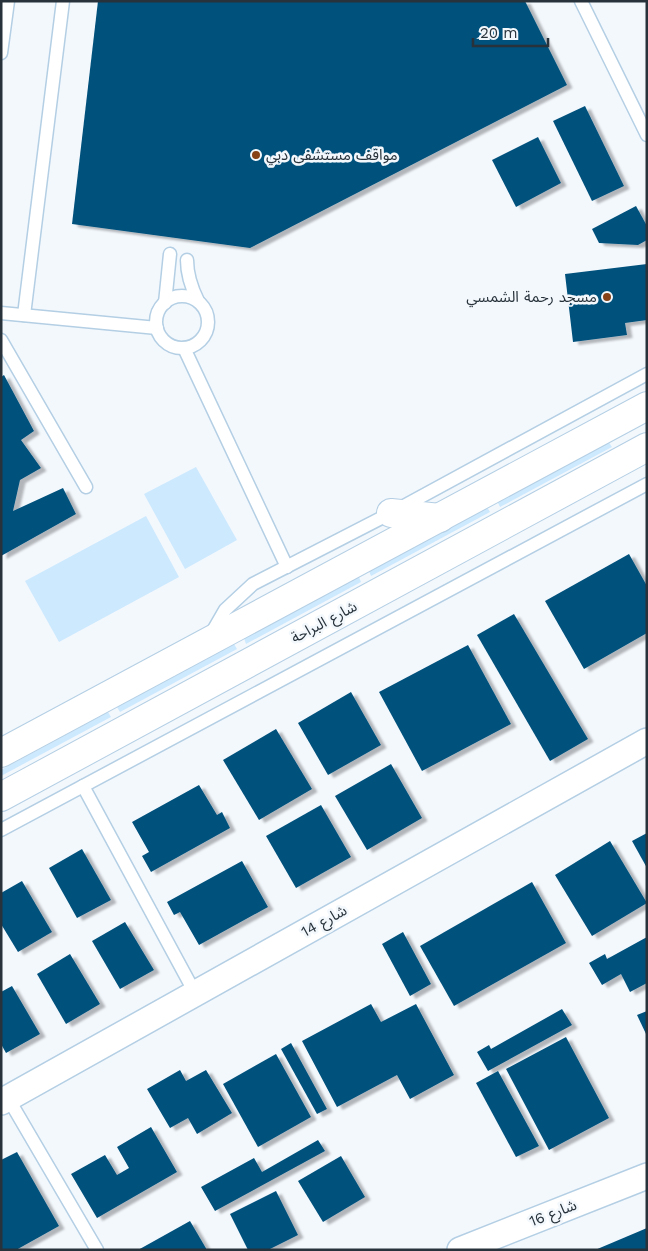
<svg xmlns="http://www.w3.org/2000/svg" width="648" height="1251" font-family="'Work Sans','Noto Sans Arabic',sans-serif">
<defs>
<filter id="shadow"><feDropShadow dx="5.5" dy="3" stdDeviation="1" flood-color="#0004"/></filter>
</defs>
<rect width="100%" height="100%" fill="#f3f8fd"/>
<g fill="#cde9fe">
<polygon points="608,441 612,447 500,507 497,501"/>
<polygon points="196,467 237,540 185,569 144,494"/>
<polygon points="487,507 490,512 371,576 369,571"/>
<polygon points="146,516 179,577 59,642 25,581"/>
<polygon points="359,577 361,582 246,644 244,638"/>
<polygon points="234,644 237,649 120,712 117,707"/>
<polygon points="108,712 111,717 1,776 1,770"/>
</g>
<g fill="#00517c" filter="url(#shadow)">
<polygon points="98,1 525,1 567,85 250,248 72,224"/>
<polygon points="585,106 624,186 592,201 553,121"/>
<polygon points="538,137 561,183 516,207 492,160"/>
<polygon points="636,206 647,226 647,240 638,245 599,243 592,229"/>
<polygon points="647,264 647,320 625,323 627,335 573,342 565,274"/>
<polygon points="4,375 34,431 21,440 41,468 20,480 13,511 63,488 76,514 1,556 1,377"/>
<polygon points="629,554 647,586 647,633 584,669 545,601"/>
<polygon points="514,614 588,739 550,761 477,635"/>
<polygon points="468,645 511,724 422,771 379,692"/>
<polygon points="351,692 381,745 328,775 298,723"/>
<polygon points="276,729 312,789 259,820 223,760"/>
<polygon points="391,764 422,818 367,850 335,796"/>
<polygon points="199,785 217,815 222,812 230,828 151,872 142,856 149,852 132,822"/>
<polygon points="321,805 351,857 296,888 266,836"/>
<polygon points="647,833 647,868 632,841"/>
<polygon points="610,841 647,903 592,936 555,875"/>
<polygon points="82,849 111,900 77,918 49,868"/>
<polygon points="242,861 268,907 199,945 180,912 174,915 167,902"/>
<polygon points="22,881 52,932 18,952 1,924 1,893"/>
<polygon points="532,882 566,943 454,1006 420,946"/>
<polygon points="125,922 154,970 120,989 92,941"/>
<polygon points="403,932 431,984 410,996 382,944"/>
<polygon points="647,937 647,983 630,992 621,974 602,985 589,963 605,954 607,959"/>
<polygon points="70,954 100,1004 66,1024 37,974"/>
<polygon points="12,986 40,1034 6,1053 1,1044 1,992"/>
<polygon points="371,1004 381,1022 416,1004 454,1075 410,1099 397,1075 337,1107 302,1041"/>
<polygon points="562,1009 572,1025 488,1071 477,1052 489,1045 491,1049"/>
<polygon points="647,1011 647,1036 637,1015"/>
<polygon points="566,1037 609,1118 549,1150 506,1069"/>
<polygon points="291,1043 327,1109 317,1114 281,1049"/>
<polygon points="276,1054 311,1117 258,1147 223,1084"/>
<polygon points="180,1070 186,1081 206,1070 232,1113 197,1134 188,1118 170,1128 147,1089"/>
<polygon points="498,1071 539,1146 516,1157 476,1083"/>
<polygon points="151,1127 177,1172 97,1218 71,1174 105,1155 117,1175 129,1168 117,1147"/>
<polygon points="318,1140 325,1151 215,1211 201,1187 254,1158 262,1172"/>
<polygon points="17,1152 59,1226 16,1250 1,1250 1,1160"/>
<polygon points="341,1156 365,1197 323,1222 298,1181"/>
<polygon points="276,1191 298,1235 268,1250 248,1250 230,1214"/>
<polygon points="190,1221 207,1250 138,1250"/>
<polygon points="647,1228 647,1250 595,1250"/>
</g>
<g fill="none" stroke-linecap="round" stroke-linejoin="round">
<defs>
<g id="lane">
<polyline points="581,1 647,135"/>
<polyline points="1,53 8,1"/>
<path d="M 187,260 C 187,275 191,287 198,301"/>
<circle cx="182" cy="322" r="26"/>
<polyline points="165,303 170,254"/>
<polyline points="1,313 157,328"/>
<polyline points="24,315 63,1"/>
<polyline points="1,340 86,487"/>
<polyline points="184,348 287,567"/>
<polyline points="210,636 225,610 253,584 391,513 647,374"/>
<polyline points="83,786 195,993"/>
<polyline points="1,830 647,484"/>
<polyline points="8,1098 97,1250"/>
</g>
<g id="street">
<polyline points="1,1102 647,741"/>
<polyline points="460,1250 647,1176"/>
</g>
<g id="secondary">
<polyline points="391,513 440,518"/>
<polyline points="1,753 647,406"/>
<polyline points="1,797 647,447"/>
</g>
</defs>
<use href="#lane" stroke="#b4cfe4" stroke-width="15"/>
<use href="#street" stroke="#b4cfe4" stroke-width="28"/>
<use href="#secondary" stroke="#b4cfe4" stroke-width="30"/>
<use href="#lane" stroke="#fff" stroke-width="12"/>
<use href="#street" stroke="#fff" stroke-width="25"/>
<use href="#secondary" stroke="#fff" stroke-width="28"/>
</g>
<g fill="#864216" stroke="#f3f8fd" stroke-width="2">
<circle cx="256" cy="155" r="5"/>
<circle cx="607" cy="297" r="5"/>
</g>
<g text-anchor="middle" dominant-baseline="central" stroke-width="5" stroke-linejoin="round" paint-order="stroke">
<g font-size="15" fill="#27323a" stroke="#f3f8fd" text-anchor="start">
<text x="266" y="155">مواقف مستشفى دبي</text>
<text x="597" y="297" text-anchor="end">مسجد رحمة الشمسي</text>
</g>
<g font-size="15" fill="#27323a" stroke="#f3f8fd">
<text transform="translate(324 622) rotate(-28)">شارع البراحة</text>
<text transform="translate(324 921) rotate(-29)">شارع 14</text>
<text transform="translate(553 1213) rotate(-21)">شارع 16</text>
</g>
</g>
<rect width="648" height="1251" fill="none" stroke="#27323a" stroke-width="5"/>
<path d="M473 38v8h75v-8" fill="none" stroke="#27323a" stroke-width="2.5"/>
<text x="480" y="38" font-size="15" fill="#27323a" stroke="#f3f8fd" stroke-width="4" paint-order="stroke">20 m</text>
</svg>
